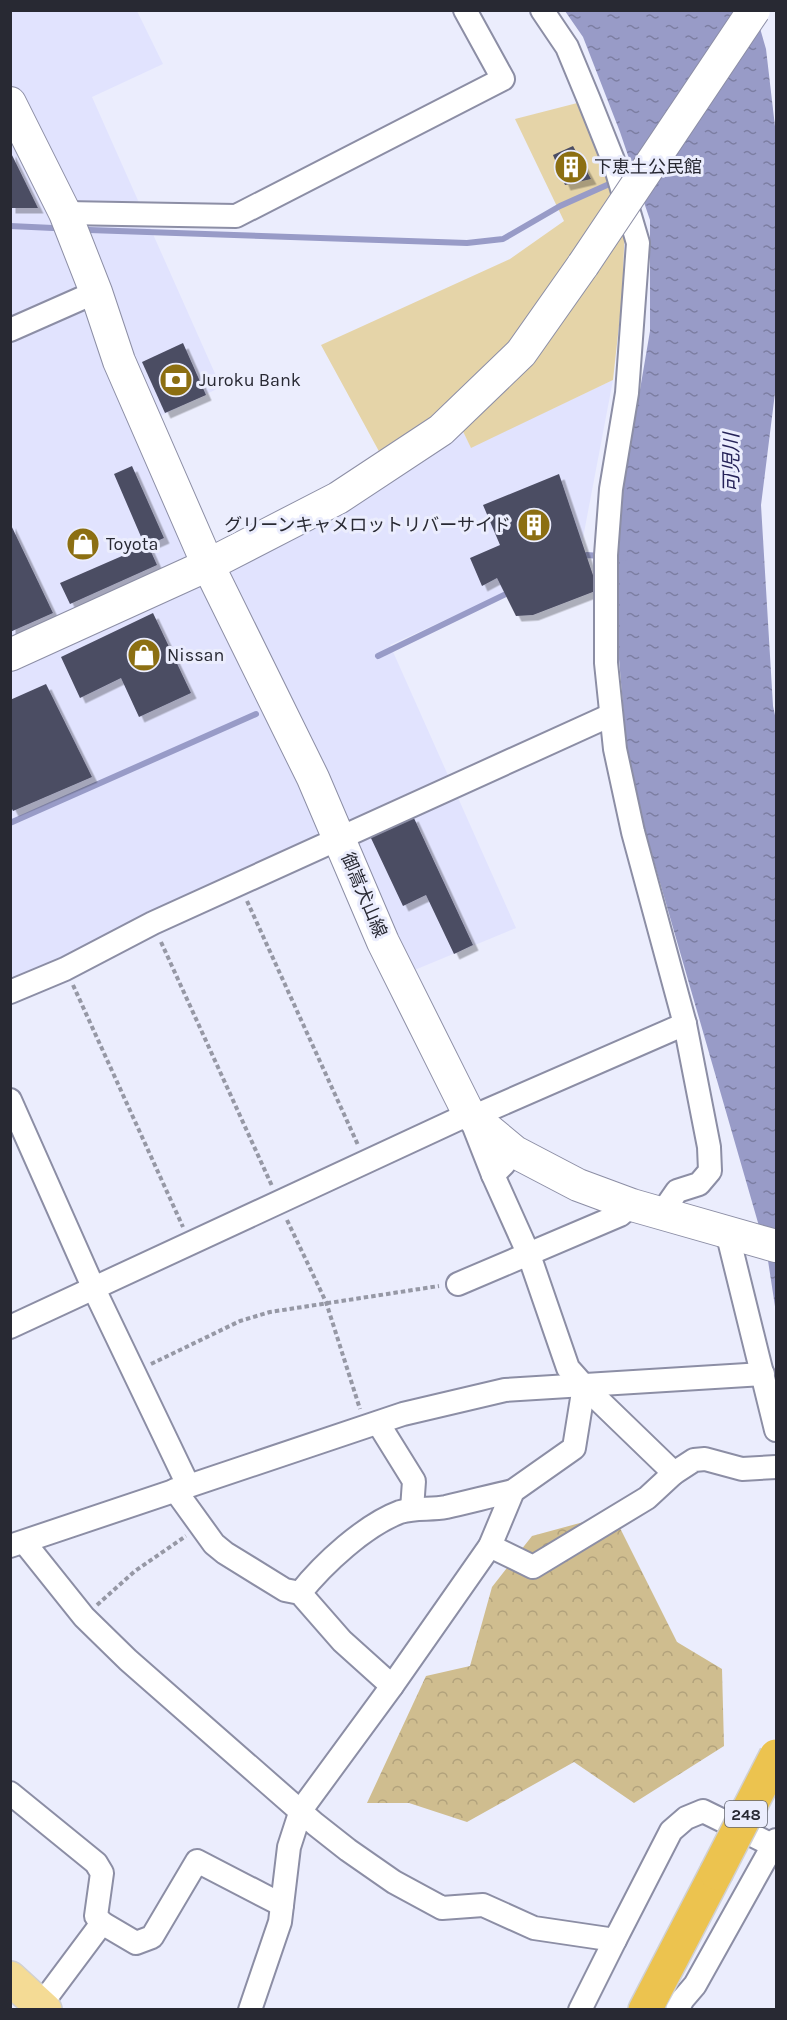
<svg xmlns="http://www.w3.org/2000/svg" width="787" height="2020" font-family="Karla,'Noto Sans JP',sans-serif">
<defs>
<pattern id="forest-crowns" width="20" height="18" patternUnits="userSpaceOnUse" patternTransform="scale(1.5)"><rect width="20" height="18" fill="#cfbd8f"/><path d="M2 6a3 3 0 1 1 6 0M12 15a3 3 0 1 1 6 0" fill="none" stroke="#b2a27c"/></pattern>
<pattern id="water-ripples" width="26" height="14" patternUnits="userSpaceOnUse" patternTransform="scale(1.5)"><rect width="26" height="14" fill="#989bc7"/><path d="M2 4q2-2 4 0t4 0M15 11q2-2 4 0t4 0" fill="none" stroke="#7c7ea2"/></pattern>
<filter id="shadow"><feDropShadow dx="5.5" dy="5.5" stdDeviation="0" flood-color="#0004"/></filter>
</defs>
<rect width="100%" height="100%" fill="#ebedfd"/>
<polygon fill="#e1e3fe" points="11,11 137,11 163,64 92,97 221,387 146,423 208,565 455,417 471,447 613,380 579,559 390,645 516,928 400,976 340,838 11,992"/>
<polygon fill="#e5d4a8" points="589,100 626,199 622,298 613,380 471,448 456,417 387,466 321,345 510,259 564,221 515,119"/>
<polygon fill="url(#forest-crowns)" points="613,1514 677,1642 722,1669 724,1746 634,1803 574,1762 467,1822 409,1803 367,1803 426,1676 470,1666 492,1587 532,1536"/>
<polygon fill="url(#water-ripples)" points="565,11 755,11 766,49 776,135 776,385 761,505 773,706 776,720 776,1313 767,1254 629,775 617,636 620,507 650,331 650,220 620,132 583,37"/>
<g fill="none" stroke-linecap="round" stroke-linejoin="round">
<g stroke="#989bc7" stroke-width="6">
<polyline points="10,226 53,228"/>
<polyline points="89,230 467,243 503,239 560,206 616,181"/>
<polyline points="581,558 587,555 625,558"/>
<polyline points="378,656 512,591"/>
<polyline points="10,823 256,714"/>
</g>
</g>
<g fill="#4c4d63" filter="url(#shadow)">
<polygon points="573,146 591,179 565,185 553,155"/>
<polygon points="10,151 38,208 10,208"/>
<polygon points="183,343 206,395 165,413 142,362"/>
<polygon points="132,466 164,538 148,545 157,565 70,604 60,583 145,546 114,474"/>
<polygon points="559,474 598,590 533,615 516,616 497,578 482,586 470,558 500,545 483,505"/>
<polygon points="10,523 53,613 10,632"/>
<polygon points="153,613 191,693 139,717 121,678 80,698 61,657"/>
<polygon points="46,684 92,777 13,811 10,805 10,700"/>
<polygon points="413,816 473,945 454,954 426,895 403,906 370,836"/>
</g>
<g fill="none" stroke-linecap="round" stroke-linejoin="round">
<defs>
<g id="street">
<polyline points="542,10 567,47 589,100 615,165 638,243 627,393 611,489 606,555 606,663 615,749 633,832 685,1024 709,1147 710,1171 699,1184 677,1191 661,1214"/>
<polyline points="65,213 236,216 503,79 465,10"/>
<polyline points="10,330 96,292"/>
<polyline points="10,992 65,969 153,923 611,715"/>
<polyline points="10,1100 94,1289 188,1485"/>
<polyline points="472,1117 685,1024"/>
<polyline points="504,1164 493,1175 529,1255 568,1368 584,1386 674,1473"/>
<polyline points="732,1234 730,1244 776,1430"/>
<polyline points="458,1284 620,1215 632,1205"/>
<polyline points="10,1327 469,1114 493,1175"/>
<polyline points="378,1423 414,1481 412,1509"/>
<polyline points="175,1490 214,1544 225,1553 285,1590 300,1593 342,1641 392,1686"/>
<polyline points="24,1542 84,1617 128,1660 315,1824 348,1850 394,1882 442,1908 483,1905 534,1928 615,1940 671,1831 686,1818 703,1811 776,1847"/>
<polyline points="10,1546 403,1414 505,1390 763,1374"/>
<polyline points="490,1546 533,1567 647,1498 674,1473 694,1460 705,1459 742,1469 776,1467"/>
<path d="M 300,1593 C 323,1564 365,1525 400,1512 C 415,1507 431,1510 446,1507 C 468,1502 491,1496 513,1491"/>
<polyline points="10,1793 96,1863 102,1873 96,1916 102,1923"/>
<polyline points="41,2010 46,1998 102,1923 136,1943 152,1937 197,1861 282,1905"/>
<polyline points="250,2010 280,1922 289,1847 301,1810 392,1686 490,1546 513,1491 574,1448 584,1386"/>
<polyline points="580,2010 615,1940"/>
<polyline points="677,2010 683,1999 695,1985 776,1840"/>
</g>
<g id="secondary">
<polyline points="10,103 65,213 96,292 119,361 208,565 313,778 383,942 469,1114 515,1152 578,1185 632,1205 776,1246"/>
<polyline points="10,655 208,565 338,498 441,430 521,353 583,265"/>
</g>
<polyline id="primary" points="10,1978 45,2010"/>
<polyline id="highway" points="645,2010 716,1873"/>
</defs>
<use href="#street" stroke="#8c8ea5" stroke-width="26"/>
<use href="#secondary" stroke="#8c8ea5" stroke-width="34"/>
<use href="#primary" stroke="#d0d0d2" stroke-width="36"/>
<use href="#highway" stroke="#d0d0d2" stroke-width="36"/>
<g stroke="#9698a5" stroke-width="4" stroke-dasharray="4.5 3" stroke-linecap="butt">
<polyline points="247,901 358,1145"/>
<polyline points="161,942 272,1186"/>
<polyline points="73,985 183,1227"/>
<polyline points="287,1220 326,1302 360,1409"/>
<polyline points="151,1364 240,1321 270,1312 439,1286"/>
<polyline points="97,1605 135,1571 186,1536"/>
</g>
<use href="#street" stroke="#fff" stroke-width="22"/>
<use href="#secondary" stroke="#fff" stroke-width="32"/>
<use href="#primary" stroke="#f4db95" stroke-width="33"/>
<use href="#highway" stroke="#ecc34f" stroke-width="33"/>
<defs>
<polyline id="secondary-bridge" points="583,265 754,10"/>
<polyline id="highway-bridge" points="716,1873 776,1756"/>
</defs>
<use href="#secondary-bridge" stroke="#8c8ea5" stroke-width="34" stroke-linecap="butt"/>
<use href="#highway-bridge" stroke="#d0d0d2" stroke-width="36" stroke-linecap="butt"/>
<use href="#secondary-bridge" stroke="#fff" stroke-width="32"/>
<use href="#highway-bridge" stroke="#ecc34f" stroke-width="33"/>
</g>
<defs>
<symbol id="building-disc" viewBox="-11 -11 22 22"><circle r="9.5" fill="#8c6f12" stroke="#ebedfd"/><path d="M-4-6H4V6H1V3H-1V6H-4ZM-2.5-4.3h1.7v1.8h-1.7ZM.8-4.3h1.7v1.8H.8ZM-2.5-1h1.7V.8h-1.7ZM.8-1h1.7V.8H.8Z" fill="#fff"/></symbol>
<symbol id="bank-disc" viewBox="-11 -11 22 22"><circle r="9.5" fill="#8c6f12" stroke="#ebedfd"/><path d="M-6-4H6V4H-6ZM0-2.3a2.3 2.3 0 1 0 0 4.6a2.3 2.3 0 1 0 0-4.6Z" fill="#fff"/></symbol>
<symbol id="shop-disc" viewBox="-11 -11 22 22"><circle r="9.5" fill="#8c6f12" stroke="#ebedfd"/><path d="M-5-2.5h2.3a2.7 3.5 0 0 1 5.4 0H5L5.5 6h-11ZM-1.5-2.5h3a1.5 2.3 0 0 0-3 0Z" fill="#fff"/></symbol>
</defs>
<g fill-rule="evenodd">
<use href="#building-disc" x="552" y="148" width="38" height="38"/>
<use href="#bank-disc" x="157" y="361" width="38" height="38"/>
<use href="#building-disc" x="515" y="506" width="38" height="38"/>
<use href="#shop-disc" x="64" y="525" width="38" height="38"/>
<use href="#shop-disc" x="125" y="636" width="38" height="38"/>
</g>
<g text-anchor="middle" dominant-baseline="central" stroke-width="6" stroke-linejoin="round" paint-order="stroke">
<rect fill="#ebedfd" stroke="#626470" stroke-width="1.5" x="725" y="1801" width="42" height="26" rx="4.5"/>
<g font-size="16" font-weight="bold" fill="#282933">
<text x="746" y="1814">248</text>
</g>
<g font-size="18" fill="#282933" stroke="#ebedfd" text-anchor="start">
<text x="594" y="167">下恵土公民館</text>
<text x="199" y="380">Juroku Bank</text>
<text x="511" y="525" text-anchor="end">グリーンキャメロットリバーサイド</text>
<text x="106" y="544">Toyota</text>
<text x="167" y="655">Nissan</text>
</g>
<g font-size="18" fill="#282933" stroke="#ebedfd">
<text transform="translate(364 895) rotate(67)">御嵩犬山線</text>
</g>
<g font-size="20" font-style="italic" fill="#262359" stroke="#ebedfd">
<text transform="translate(731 463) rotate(-90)">可児川</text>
</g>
</g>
<rect width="787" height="2020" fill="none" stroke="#282933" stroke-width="24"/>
</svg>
